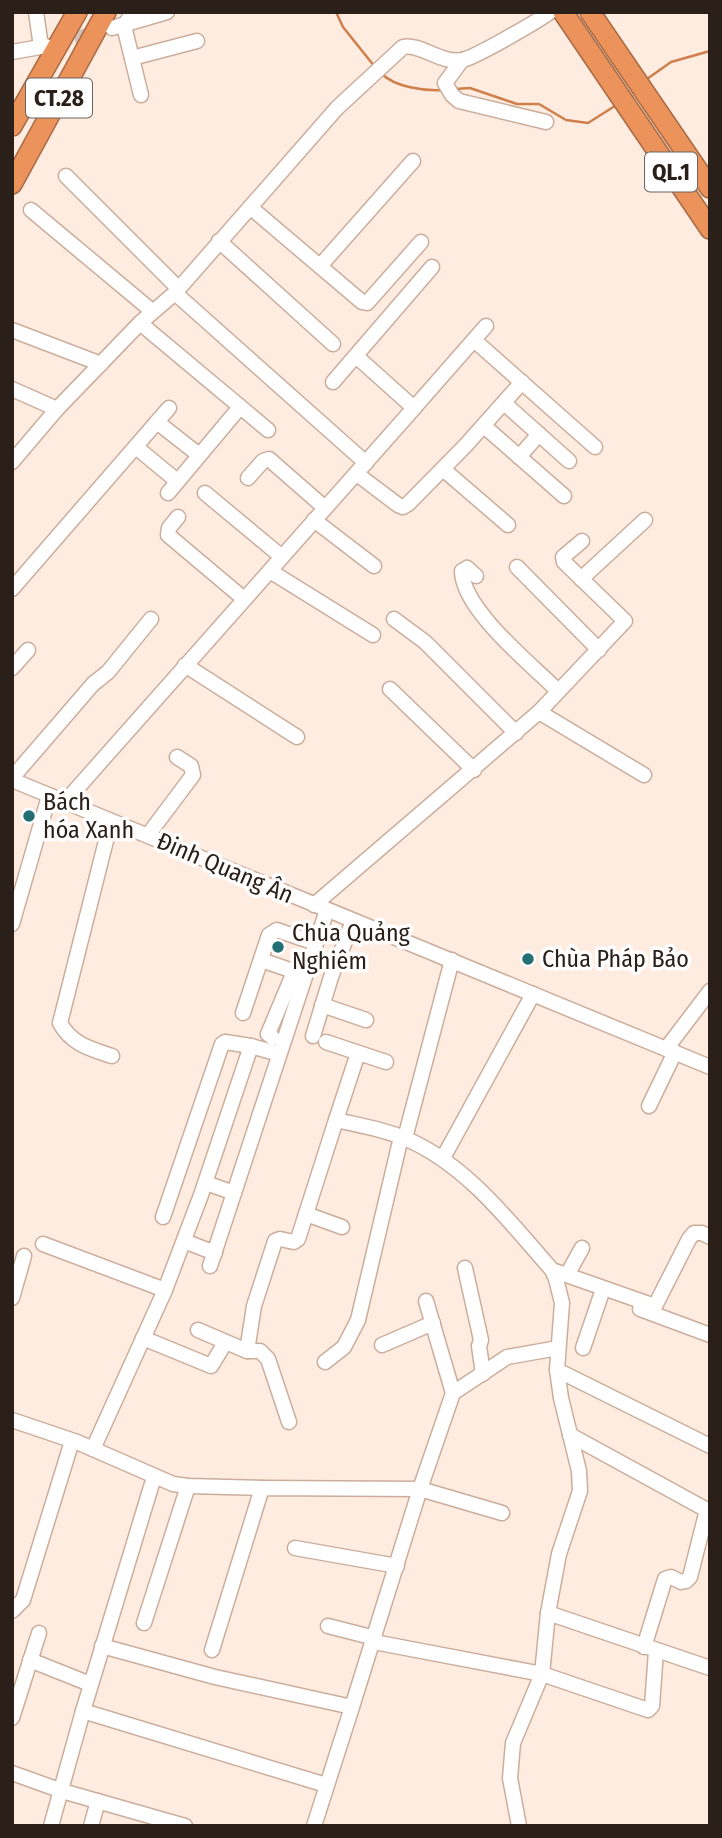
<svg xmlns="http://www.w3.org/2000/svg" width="722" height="1838" font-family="'Fira Sans Condensed',sans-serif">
<rect width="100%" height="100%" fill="#ffece1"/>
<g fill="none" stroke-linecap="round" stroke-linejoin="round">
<g stroke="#cf7f4b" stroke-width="2.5">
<polyline points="336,12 343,27 375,67"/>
<path d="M 382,74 C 395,87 424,91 442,90"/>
<polyline points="647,79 671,62 710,51"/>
<polyline points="455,89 470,88 517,104 539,104 566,120 588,123 618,104"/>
</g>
<polyline stroke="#d5c3b9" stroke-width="14" stroke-dasharray="14 7" stroke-linecap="butt" points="54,43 99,32"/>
<defs>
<g id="minor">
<polyline points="36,12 41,47"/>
<polyline points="133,12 124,26 141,95"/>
<polyline points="112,28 167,12"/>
<polyline points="12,52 46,46"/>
<polyline points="132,58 197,41"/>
<polyline points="462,60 445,83 452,95 459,101 546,122"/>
<polyline points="66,176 178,288"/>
<polyline points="250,207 362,302 367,303 421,242"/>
<polyline points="31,210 152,311"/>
<polyline points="219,241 333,344"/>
<polyline points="320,266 413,161"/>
<polyline points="175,293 366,463"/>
<polyline points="140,323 268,430"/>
<polyline points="12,330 101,364"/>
<polyline points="474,340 595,447"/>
<polyline points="333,382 432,267"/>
<polyline points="12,389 57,409"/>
<polyline points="504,403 569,461"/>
<polyline points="414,408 486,326"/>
<polyline points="157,422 199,455"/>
<polyline points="484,426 564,496"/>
<polyline points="136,447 177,481"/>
<polyline points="519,457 539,434"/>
<path d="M 12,462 L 57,409 L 140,323 L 175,293 L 337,108 L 403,47 C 420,43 441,64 462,60 C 474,58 538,21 550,12"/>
<polyline points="443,469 508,525"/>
<polyline points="357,474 398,505 403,507 408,504 466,445 522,382"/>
<polyline points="248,478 263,461 269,459 325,508"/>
<polyline points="168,493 240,407"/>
<polyline points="205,493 282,557"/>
<polyline points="178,517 169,528 168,535 244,599"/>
<polyline points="314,520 374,566"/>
<polyline points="517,567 599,650"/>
<polyline points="270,571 373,635"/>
<path d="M 476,576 L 467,568 L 462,571 C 462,609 531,664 558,691"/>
<polyline points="581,579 645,520"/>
<polyline points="12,589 169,408"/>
<polyline points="394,619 425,642 516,733"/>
<polyline points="185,665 297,737"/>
<polyline points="12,668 28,650"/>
<polyline points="390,689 474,770"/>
<polyline points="539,712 644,775"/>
<polyline points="12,778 93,684 108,672 151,619"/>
<polyline points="12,780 710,1067"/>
<polyline points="65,802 414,408 356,356"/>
<path d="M 111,821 L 60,1023 C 71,1044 91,1049 112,1056"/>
<polyline points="148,835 193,775 191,766 177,757"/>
<polyline points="314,905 539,712 625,621 564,562 563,557 582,541"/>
<polyline points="12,924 49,796"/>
<polyline points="261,960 302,974"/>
<polyline points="322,1005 366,1020"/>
<polyline points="243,1013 269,935 277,930 315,943"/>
<polyline points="313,1036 331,977 353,921"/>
<polyline points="273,1038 268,1034 294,972"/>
<polyline points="326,1042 386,1062"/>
<polyline points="666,1049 710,991"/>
<polyline points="649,1106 675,1052"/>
<polyline points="336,1120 358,1053"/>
<polyline points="405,1138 452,960"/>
<polyline points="443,1158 533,994"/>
<polyline points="206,1183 234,1193"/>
<polyline points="306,1214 342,1227"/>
<polyline points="163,1217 222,1044 225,1042 251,1046 279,1054"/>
<polyline points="184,1241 215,1253"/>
<polyline points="43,1244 165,1290"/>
<polyline points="210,1266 327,910"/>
<polyline points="465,1268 481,1340 479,1346 483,1374"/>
<polyline points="552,1270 655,1306 689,1239 694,1233 702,1233 710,1237"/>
<polyline points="567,1275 582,1248"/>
<polyline points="12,1298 24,1256"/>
<polyline points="426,1301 453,1393"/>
<polyline points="640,1309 710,1335"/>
<path d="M 198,1330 L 247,1351 L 254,1306 L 275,1241 L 280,1239 L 294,1242 L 298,1239 L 336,1120 C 358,1125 383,1129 404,1138 C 465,1163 509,1221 552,1270 L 556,1279 L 562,1303 L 557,1370 L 561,1398 L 579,1471 L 580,1491 L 559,1554 L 548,1613 L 542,1674 L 513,1743 L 510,1778 L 519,1826"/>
<polyline points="143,1338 211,1366 225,1343"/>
<polyline points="382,1345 433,1323"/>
<polyline points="583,1348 601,1295"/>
<polyline points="247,1351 260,1351 268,1359 289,1422"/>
<polyline points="325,1362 344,1347 358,1320 401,1137"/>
<polyline points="557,1370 710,1446"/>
<polyline points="12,1420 77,1442 173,1484 188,1486 262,1488"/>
<polyline points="570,1435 707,1510 690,1577 686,1581 681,1582 671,1577 665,1579 644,1647"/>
<polyline points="93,1449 165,1290 201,1195 251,1046"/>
<polyline points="154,1477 83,1711 326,1785"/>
<polyline points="295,1548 397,1566"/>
<polyline points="12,1611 23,1600 72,1441"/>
<polyline points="548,1613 710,1668"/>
<polyline points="144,1623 188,1486"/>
<polyline points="328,1626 375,1638"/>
<polyline points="374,1642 542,1674 648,1710 652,1706 656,1651"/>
<polyline points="102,1646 215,1677 352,1707 420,1489 453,1393 507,1357 558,1348"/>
<polyline points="212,1650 262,1488 420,1489 502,1513"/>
<polyline points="30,1660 90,1684"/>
<polyline points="12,1718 39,1633"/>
<polyline points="12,1773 62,1791 185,1826"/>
<polyline points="51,1826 83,1711"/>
<polyline points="91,1826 98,1801"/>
<polyline points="314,1826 352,1707"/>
</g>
<g id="highway">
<polyline points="563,12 710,229"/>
<polyline points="590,12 710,188"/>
<polyline points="12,126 77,12"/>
<polyline points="12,184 106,12"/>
</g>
</defs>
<use href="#minor" stroke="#cbad9c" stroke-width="17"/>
<use href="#highway" stroke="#a86b45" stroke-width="22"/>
<use href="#minor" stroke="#fff" stroke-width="14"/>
<use href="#highway" stroke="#ec935c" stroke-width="19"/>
</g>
<g fill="#246f74" stroke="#fff" stroke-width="2.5">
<circle cx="29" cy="816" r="7"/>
<circle cx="278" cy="947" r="7"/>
<circle cx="528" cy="959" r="7"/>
</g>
<g text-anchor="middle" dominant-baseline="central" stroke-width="7" stroke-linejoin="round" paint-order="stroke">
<g fill="#fff" stroke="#6b635e" stroke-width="2">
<rect x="26" y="78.5" width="66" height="39" rx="5"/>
<rect x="645" y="152.5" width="52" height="39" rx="5"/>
</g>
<g font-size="23" font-weight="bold" fill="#2b2019">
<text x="59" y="98">CT.28</text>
<text x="671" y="172">QL.1</text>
</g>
<g font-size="24" fill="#2b2019" stroke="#fff" text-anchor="start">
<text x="43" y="802">Bách<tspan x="43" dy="28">hóa Xanh</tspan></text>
<text x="292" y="933">Chùa Quảng<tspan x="292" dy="28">Nghiêm</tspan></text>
<text x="542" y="959">Chùa Pháp Bảo</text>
</g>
<g font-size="24" fill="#2b2019" stroke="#fff">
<text transform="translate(225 868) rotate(23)">Đinh Quang Ân</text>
</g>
</g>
<rect width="722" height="1838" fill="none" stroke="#2b2019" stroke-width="28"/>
</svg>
